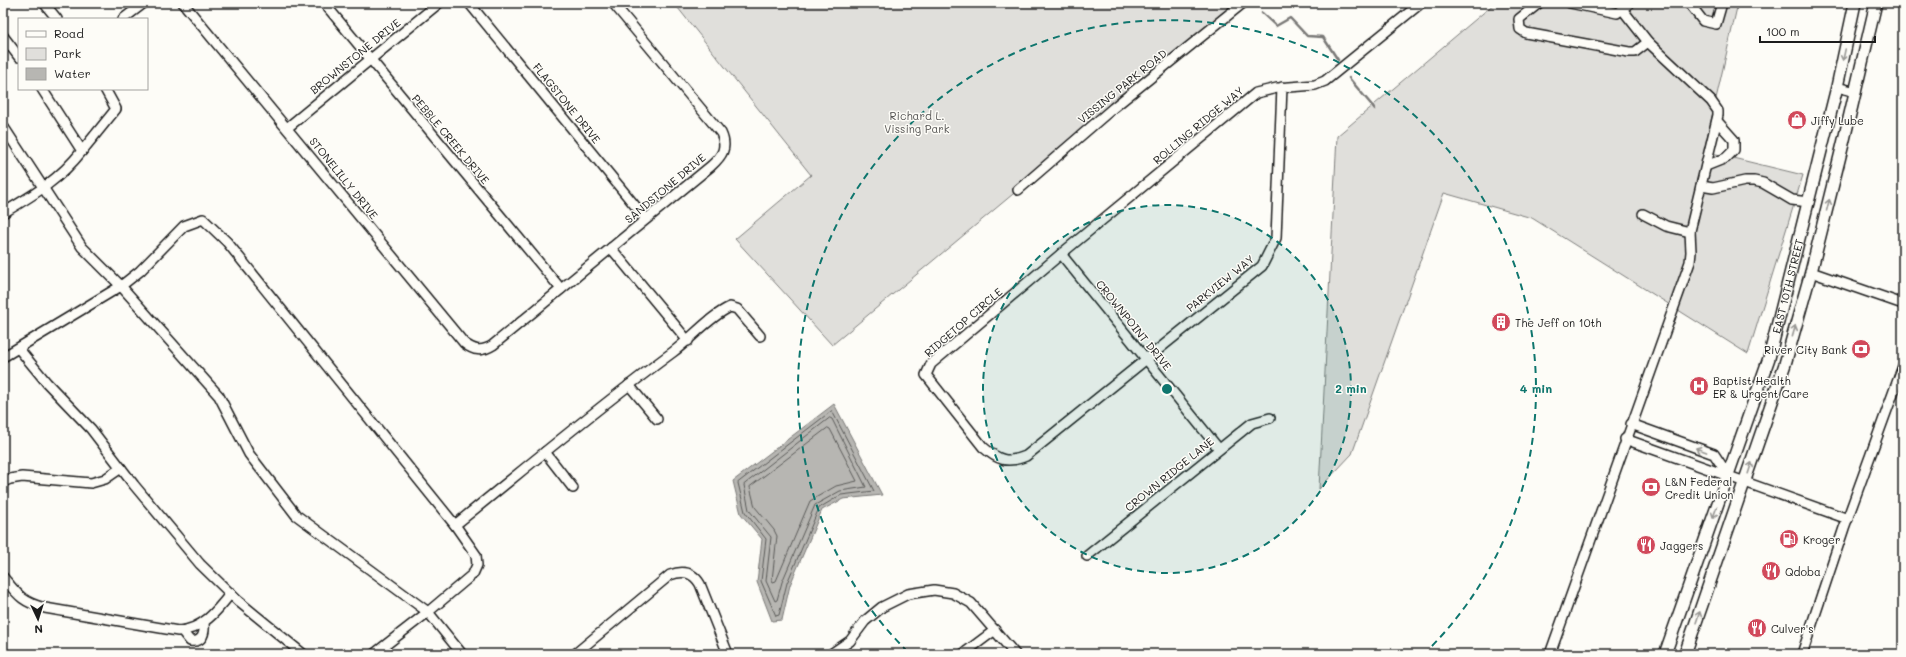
<svg xmlns="http://www.w3.org/2000/svg" width="1906" height="657" font-family="Mali,sans-serif">
<rect width="100%" height="100%" fill="#fdfcf7"/>
<filter id="ink" filterUnits="userSpaceOnUse"><feTurbulence type="fractalNoise" baseFrequency=".025" numOctaves="2"/><feDisplacementMap in="SourceGraphic" scale="8" xChannelSelector="R" yChannelSelector="G"/><feConvolveMatrix kernelMatrix="1 2 1 2 8 2 1 2 1" color-interpolation-filters="sRGB"/></filter>
<g filter="url(#ink)">
<g fill="#e0dfdb" stroke="#7e7e7c">
<polygon points="674,3 1242,3 832,345 735,239 811,175"/>
<polygon points="1495,3 1738,3 1704,151 1803,175 1748,354 1532,218 1444,193 1352,454 1319,489 1337,136"/>
</g>
<polygon fill="#b7b6b2" stroke="#797876" points="834,404 882,495 843,499 822,510 790,585 782,620 772,621 757,582 762,539 741,514 733,481"/>
<g fill="none" stroke-linecap="round" stroke-linejoin="round">
<g stroke="#5a5a58" stroke-width="1">
<polygon points="832,411 874,491 841,495 819,508 787,583 779,615 776,616 761,581 766,539 745,512 738,483"/>
<polygon points="830,418 832,419 866,487 840,491 815,505 782,582 777,600 775,601 766,581 771,537 749,510 744,485"/>
<polygon points="828,428 830,429 857,481 836,486 810,501 776,581 773,582 772,580 777,536 774,530 755,507 750,487"/>
</g>
<g stroke="#797876" stroke-width="2.5">
<polyline points="1262,13 1276,26 1290,18 1307,36 1323,37 1338,60"/>
<polyline points="1349,78 1375,109"/>
</g>
<defs>
<g id="minor">
<polyline points="44,3 57,19"/>
<path d="M 183,3 L 464,343 C 474,351 482,352 493,345 L 711,166 C 722,156 728,148 721,133 L 613,3"/>
<polyline points="324,3 561,289"/>
<polyline points="469,3 646,219"/>
<polyline points="1539,3 1519,19 1520,29 1526,33 1629,52 1635,52 1648,42"/>
<polyline points="1570,3 1617,13 1622,9"/>
<polyline points="1689,3 1703,21 1716,24 1722,3"/>
<polyline points="123,19 144,3"/>
<polyline points="3,36 19,57"/>
<path d="M 1282,87 L 1276,238 L 1262,266 L 1026,456 C 1007,464 998,460 983,447 L 926,375 L 931,364 L 1061,254 L 1256,93 L 1277,88 L 1315,85 L 1325,81 L 1421,3"/>
<polyline points="1837,87 1856,92"/>
<polyline points="3,126 82,247 121,286 219,396 249,454 296,515 428,612 374,654"/>
<polyline points="287,128 439,3"/>
<polyline points="82,151 116,109 105,89"/>
<polyline points="1706,166 1726,158 1734,150 1734,140 1717,121"/>
<polyline points="1701,186 1713,188 1745,181 1754,181 1763,183 1792,200 1809,202"/>
<polyline points="1018,190 1113,108 1243,3"/>
<path d="M 3,213 C 35,194 59,180 82,151 L 42,89"/>
<polyline points="1643,214 1666,226 1690,232"/>
<polyline points="611,248 688,341"/>
<polyline points="1061,254 1219,449"/>
<polyline points="1811,272 1903,304"/>
<polyline points="19,349 47,383 91,429 134,485 200,564 238,601 303,654"/>
<path d="M 3,357 L 121,286 L 140,271 L 184,226 L 203,219 L 227,242 L 455,525 C 527,467 598,407 673,352 C 692,338 709,317 730,307 L 737,309 L 760,336"/>
<polyline points="629,385 657,419"/>
<polyline points="1631,424 1714,454 1728,475"/>
<polyline points="1625,439 1848,519"/>
<polyline points="545,452 573,488"/>
<polyline points="3,482 10,479 22,477 91,483 105,479 121,468"/>
<polyline points="455,525 476,555 477,565 473,574 428,612 462,654"/>
<polyline points="1087,556 1252,423 1270,418"/>
<path d="M 3,577 C 18,595 22,602 45,608 L 178,631 C 202,630 217,611 231,593"/>
<path d="M 182,631 L 190,641 C 203,643 205,633 204,622"/>
<path d="M 575,654 L 670,575 C 683,570 693,572 700,584 L 728,654"/>
<polyline points="831,654 850,641 865,621 882,607 908,594 934,590 953,593 971,603 1015,654"/>
<polyline points="963,654 995,630"/>
<polyline points="1550,654 1690,262 1691,252 1690,231 1718,115 1718,111 1711,101 1648,42 1622,9 1630,3"/>
<polyline points="1802,654 1844,528 1903,366"/>
</g>
<g id="major">
<path id="s1" d="M 1665,654 L 1769,358 L 1837,87 L 1855,3"/>
<polyline points="1685,654 1785,364 1811,272 1843,144 1876,3"/>
</g>
</defs>
<use href="#minor" stroke="#1c1c1c" stroke-width="12"/>
<use href="#major" stroke="#1c1c1c" stroke-width="14"/>
<use href="#minor" stroke="#fdfcf7" stroke-width="9"/>
<use href="#major" stroke="#fdfcf7" stroke-width="11"/>
</g>
<defs><path id="oneway-shaft" d="M-6 0H5M1.5-3L5.5 0L1.5 3" fill="none" stroke-width="1.6" stroke-linecap="round" stroke-linejoin="round"/></defs>
<g stroke="#989794">
<use href="#oneway-shaft" transform="translate(1844 55) rotate(102)"/>
<use href="#oneway-shaft" transform="translate(1828 205) rotate(-76)"/>
<use href="#oneway-shaft" transform="translate(1794 331) rotate(-74)"/>
<use href="#oneway-shaft" transform="translate(1701 450) rotate(-160)"/>
<use href="#oneway-shaft" transform="translate(1750 468) rotate(-72)"/>
<use href="#oneway-shaft" transform="translate(1715 512) rotate(110)"/>
<use href="#oneway-shaft" transform="translate(1698 617) rotate(-71)"/>
</g>
</g>
<circle cx="1167" cy="389" r="184" fill="#0f766e" fill-opacity=".12"/>
<g fill="none" stroke="#0f766e" stroke-width="2" stroke-dasharray="7 5">
<circle cx="1167" cy="389" r="184"/>
<path d="M908 652A369 369 0 1 1 1426 652"/>
</g>
<defs>
<symbol id="shop-disc" viewBox="-11 -11 22 22"><circle r="9.5" fill="#d1495b" stroke="#fdfcf7"/><path d="M-5-2.5h2.3a2.7 3.5 0 0 1 5.4 0H5L5.5 6h-11ZM-1.5-2.5h3a1.5 2.3 0 0 0-3 0Z" fill="#fff"/></symbol>
<symbol id="building-disc" viewBox="-11 -11 22 22"><circle r="9.5" fill="#d1495b" stroke="#fdfcf7"/><path d="M-4-6H4V6H1V3H-1V6H-4ZM-2.5-4.3h1.7v1.8h-1.7ZM.8-4.3h1.7v1.8H.8ZM-2.5-1h1.7V.8h-1.7ZM.8-1h1.7V.8H.8Z" fill="#fff"/></symbol>
<symbol id="bank-disc" viewBox="-11 -11 22 22"><circle r="9.5" fill="#d1495b" stroke="#fdfcf7"/><path d="M-6-4H6V4H-6ZM0-2.3a2.3 2.3 0 1 0 0 4.6a2.3 2.3 0 1 0 0-4.6Z" fill="#fff"/></symbol>
<symbol id="hospital-disc" viewBox="-11 -11 22 22"><circle r="9.5" fill="#d1495b" stroke="#fdfcf7"/><path d="M-5-5h3v3.5h4V-5h3V5h-3V1.5h-4V5h-3Z" fill="#fff"/></symbol>
<symbol id="fuel-disc" viewBox="-11 -11 22 22"><circle r="9.5" fill="#d1495b" stroke="#fdfcf7"/><path d="M-5.5-6h7V0h2V4h1.3V-2.5L3-4.5l.8-.8L6-3V5H2.5V1h-1V6h-7ZM-4.2-4.7v3.2H.2V-4.7Z" fill="#fff"/></symbol>
<symbol id="restaurant-disc" viewBox="-11 -11 22 22"><circle r="9.5" fill="#d1495b" stroke="#fdfcf7"/><path d="M-5-6h1v4h1v-4h1v4h1v-4h1v5L-1.5 .5V6h-2V.5L-5-1ZM5-6V6H3V1.5H1.5Q1.5-4 5-6Z" fill="#fff"/></symbol>
</defs>
<g fill-rule="evenodd">
<use href="#shop-disc" x="1786" y="109" width="22" height="22"/>
<use href="#building-disc" x="1490" y="311" width="22" height="22"/>
<use href="#bank-disc" x="1850" y="338" width="22" height="22"/>
<use href="#hospital-disc" x="1688" y="375" width="22" height="22"/>
<use href="#bank-disc" x="1640" y="476" width="22" height="22"/>
<use href="#fuel-disc" x="1778" y="528" width="22" height="22"/>
<use href="#restaurant-disc" x="1635" y="534" width="22" height="22"/>
<use href="#restaurant-disc" x="1760" y="560" width="22" height="22"/>
<use href="#restaurant-disc" x="1746" y="617" width="22" height="22"/>
</g>
<g text-anchor="middle" dominant-baseline="central" stroke-width="3" stroke-linejoin="round" paint-order="stroke">
<g font-size="11" fill="#1c1c1c" stroke="#fdfcf7">
<text transform="translate(355 56) rotate(-39)">BROWNSTONE DRIVE</text>
<text transform="translate(1122 86) rotate(-39)">VISSING PARK ROAD</text>
<text transform="translate(567 103) rotate(51)">FLAGSTONE DRIVE</text>
<text transform="translate(1198 125) rotate(-40)">ROLLING RIDGE WAY</text>
<text transform="translate(451 139) rotate(50)">PEBBLE CREEK DRIVE</text>
<text transform="translate(344 178) rotate(51)">STONELILLY DRIVE</text>
<text transform="translate(665 188) rotate(-40)">SANDSTONE DRIVE</text>
<text transform="translate(1220 283) rotate(-39)">PARKVIEW WAY</text>
<text stroke="none"><textPath href="#s1" startOffset="388">EAST 10TH STREET</textPath></text>
<text transform="translate(963 322) rotate(-41)">RIDGETOP CIRCLE</text>
<text transform="translate(1134 325) rotate(51)">CROWNPOINT DRIVE</text>
<text transform="translate(1169 474) rotate(-39)">CROWN RIDGE LANE</text>
</g>
<g font-size="11" fill="#575655" stroke="#fdfcf7">
<text x="917" y="115">Richard L.<tspan x="917" dy="13">Vissing Park</tspan></text>
</g>
<g font-size="11" fill="#1c1c1c" stroke="#fdfcf7" text-anchor="start">
<text x="1811" y="120">Jiffy Lube</text>
<text x="1515" y="322">The Jeff on 10th</text>
<text x="1847" y="349" text-anchor="end">River City Bank</text>
<text x="1713" y="380">Baptist Health<tspan x="1713" dy="13">ER &amp; Urgent Care</tspan></text>
<text x="1665" y="481">L&amp;N Federal<tspan x="1665" dy="13">Credit Union</tspan></text>
<text x="1803" y="539">Kroger</text>
<text x="1660" y="545">Jaggers</text>
<text x="1785" y="571">Qdoba</text>
<text x="1771" y="628">Culver's</text>
</g>
</g>
<circle cx="1167" cy="389" r="6" fill="#0f766e" stroke="#fdfcf7" stroke-width="2"/>
<g font-size="12" text-anchor="middle" font-weight="bold" fill="#0f766e" stroke="#fdfcf7" stroke-width="3" stroke-linejoin="round" paint-order="stroke">
<text x="1351" y="393">2 min</text>
<text x="1536" y="393">4 min</text>
</g>
<rect width="1906" height="657" fill="none" stroke="#fdfcf7" stroke-width="16"/>
<rect x="8" y="8" width="1890" height="641" fill="none" stroke="#1c1c1c" stroke-width="1.5" filter="url(#ink)"/>
<rect x="18" y="18" width="130" height="72" fill="#fdfcf7" stroke="#a3a29f"/>
<rect x="26" y="31" width="20" height="6" fill="#fdfcf7" stroke="#a3a29f"/>
<text x="54" y="38" font-size="12" fill="#1c1c1c">Road</text>
<rect x="26" y="48" width="20" height="12" fill="#e0dfdb" stroke="#a3a29f"/>
<text x="54" y="58" font-size="12" fill="#1c1c1c">Park</text>
<rect x="26" y="68" width="20" height="12" fill="#b7b6b2" stroke="#a3a29f"/>
<text x="54" y="78" font-size="12" fill="#1c1c1c">Water</text>
<g transform="translate(38 619) rotate(176)" stroke="#fdfcf7" stroke-width="3" paint-order="stroke">
<path d="M0-3L7 15L0 10L-7 15Z" fill="#1c1c1c"/>
<text y="-6" font-size="11" font-weight="bold" text-anchor="middle" fill="#1c1c1c">N</text>
</g>
<path d="M1760 36v6h115v-6" fill="none" stroke="#1c1c1c" stroke-width="2"/>
<text x="1766" y="36" font-size="12" fill="#1c1c1c" stroke="#fdfcf7" stroke-width="3" paint-order="stroke">100 m</text>
</svg>
